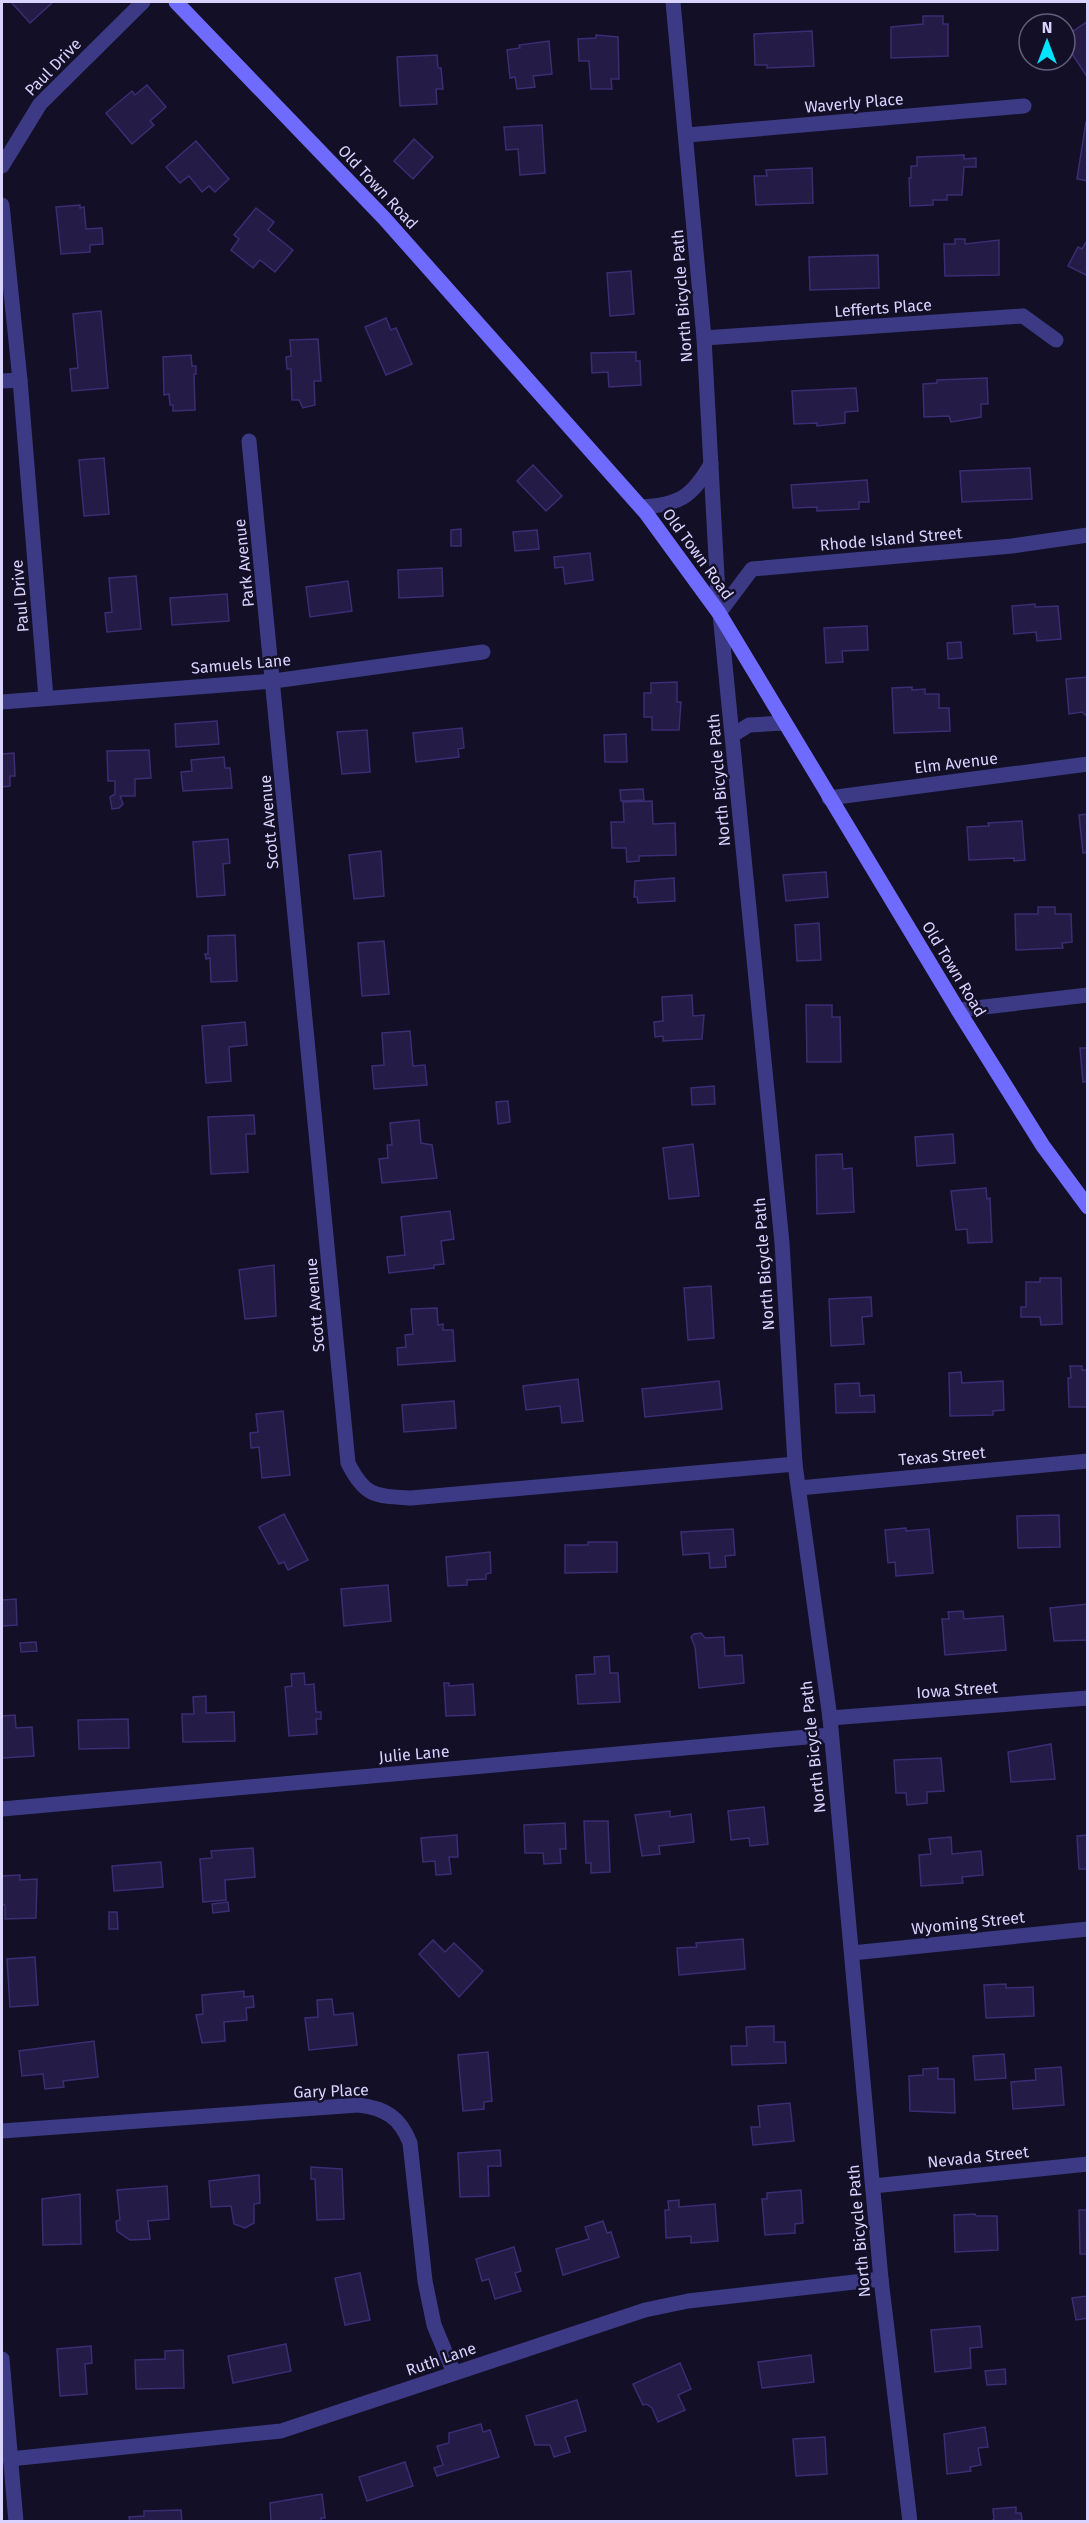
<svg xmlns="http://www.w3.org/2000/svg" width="1089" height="2523" font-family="'Fira Sans',sans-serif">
<rect width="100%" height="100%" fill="#130f26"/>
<g fill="#241b47" stroke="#3b2d73" stroke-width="1.5">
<polygon points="11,2 53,2 30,23"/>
<polygon points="923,16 943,16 943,24 948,24 948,56 891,58 891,27 923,24"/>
<polygon points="1088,21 1088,78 1068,48 1071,46 1065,37"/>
<polygon points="812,31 814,66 767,68 767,65 755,65 754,34"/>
<polygon points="596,35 618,37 619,79 611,79 612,89 591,89 589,61 579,61 578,39 596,38"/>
<polygon points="549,41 552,74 533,76 535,87 517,89 515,77 510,78 507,50 520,48 519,45"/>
<polygon points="437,55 438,68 441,68 443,89 436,89 437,104 400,106 397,57"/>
<polygon points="147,85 166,107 150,121 154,125 132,144 106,113 132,91 135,95"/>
<polygon points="1086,122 1088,122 1088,181 1077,179"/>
<polygon points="542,125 545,173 520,175 518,149 506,150 504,127"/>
<polygon points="414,139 433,157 413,179 394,161"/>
<polygon points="196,141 229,179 215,192 209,186 202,192 189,176 180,183 166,167"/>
<polygon points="964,155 964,159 976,158 976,167 964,167 962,195 947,195 947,200 933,200 933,205 910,206 909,178 911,178 911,166 917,166 917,157"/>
<polygon points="812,168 813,203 756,205 754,176 767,176 766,170"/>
<polygon points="80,205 80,208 84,207 86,229 102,228 103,244 90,245 90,252 61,254 56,207"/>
<polygon points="256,208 274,222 268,230 293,250 275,272 260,260 253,268 231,250 239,239 234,235"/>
<polygon points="955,239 965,239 965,244 999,240 999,275 945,276 944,244 955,244"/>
<polygon points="1088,239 1088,276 1068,266 1078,247 1082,249"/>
<polygon points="878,255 879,288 810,290 809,257"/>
<polygon points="631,271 634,314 610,316 607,273"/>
<polygon points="101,311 108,388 72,391 70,369 78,368 73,314"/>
<polygon points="386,318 391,330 396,328 412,364 386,375 365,327"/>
<polygon points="318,339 321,381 314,381 315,405 303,408 299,400 292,400 291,369 287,369 286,357 291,356 290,340"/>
<polygon points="636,352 636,361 640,361 641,385 609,387 608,372 592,373 591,353"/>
<polygon points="191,355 192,366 196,366 196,374 194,374 195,410 173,411 173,405 170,405 169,394 164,395 163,357"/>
<polygon points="987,378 988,404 981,404 981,417 951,422 949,416 924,417 923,384 937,383 937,380"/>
<polygon points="856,388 858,411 845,412 845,423 817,426 817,423 794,424 792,391"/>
<polygon points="104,458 109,514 84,516 79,460"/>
<polygon points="533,465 562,496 546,511 517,481"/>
<polygon points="1030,468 1032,499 962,502 960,471"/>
<polygon points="867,480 869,502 859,502 859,509 817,511 817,507 793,508 791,485"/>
<polygon points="461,529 461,546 451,546 451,530"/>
<polygon points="537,530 539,549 515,551 513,532"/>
<polygon points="590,553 593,580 565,584 563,567 555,568 554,557"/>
<polygon points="442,568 443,596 399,598 398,570"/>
<polygon points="136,576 141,629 107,632 105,613 112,612 109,578"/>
<polygon points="348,581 352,611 310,617 306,587"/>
<polygon points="227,594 229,621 172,625 170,598"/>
<polygon points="1035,604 1035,607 1058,606 1061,639 1037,641 1036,632 1014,634 1012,606"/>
<polygon points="867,626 868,650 842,651 843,662 826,663 824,628"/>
<polygon points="961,642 962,658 948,659 947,643"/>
<polygon points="1088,677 1088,717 1082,712 1069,714 1066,679"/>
<polygon points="677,682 677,702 681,702 679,730 652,730 652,717 644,717 644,693 651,693 651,683"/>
<polygon points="912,687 912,690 925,689 925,694 939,694 939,708 949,708 950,731 894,733 892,688"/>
<polygon points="217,721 219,744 176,747 175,724"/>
<polygon points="462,728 464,748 458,749 459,757 416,762 413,733"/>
<polygon points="367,730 370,772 342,774 337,732"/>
<polygon points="626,734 627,762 605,762 604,735"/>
<polygon points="149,750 151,778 135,779 135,796 120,796 123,804 119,808 112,809 110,797 115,794 115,781 108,781 107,751"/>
<polygon points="14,753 15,776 10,776 10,786 2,787 2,754"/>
<polygon points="224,757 225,768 230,768 232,788 183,791 181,772 192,771 191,760"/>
<polygon points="643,789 644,800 621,801 620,790"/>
<polygon points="652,801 653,824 675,823 676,855 639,856 639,861 627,862 626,848 612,848 611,822 624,822 623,802"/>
<polygon points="1088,814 1088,852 1083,853 1079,815"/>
<polygon points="1022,821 1025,860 1014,861 1014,858 969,860 967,827 989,826 988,823"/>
<polygon points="228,839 230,863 223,864 225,895 197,897 193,842"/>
<polygon points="381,851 384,896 354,899 349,855"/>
<polygon points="826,872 828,897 786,901 783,875"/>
<polygon points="674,878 675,901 638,903 637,897 634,897 635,881"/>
<polygon points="1038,907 1055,907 1055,914 1071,914 1072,942 1062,943 1063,948 1016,950 1015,914 1038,914"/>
<polygon points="819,923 821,960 797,961 795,925"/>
<polygon points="235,935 237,981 211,982 210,958 206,959 205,954 208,954 208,936"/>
<polygon points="384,941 389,994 362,996 358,943"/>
<polygon points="692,995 693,1016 704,1015 702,1039 663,1041 663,1036 655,1037 654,1022 663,1021 662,997"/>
<polygon points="806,1005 832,1005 832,1017 840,1017 841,1062 807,1062"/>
<polygon points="245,1022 247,1045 229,1047 231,1081 206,1083 202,1026"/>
<polygon points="410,1031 413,1066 425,1065 427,1085 374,1089 372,1066 384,1065 382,1033"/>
<polygon points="1080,1048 1088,1048 1088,1081 1083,1082"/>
<polygon points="714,1086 715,1104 692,1105 691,1088"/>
<polygon points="508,1101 510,1122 498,1124 496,1102"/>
<polygon points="254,1115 255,1134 246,1134 248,1172 211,1174 208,1117"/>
<polygon points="419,1120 421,1143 432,1145 437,1178 382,1183 379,1159 388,1158 387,1145 392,1145 390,1123"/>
<polygon points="953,1134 955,1163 917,1166 915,1137"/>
<polygon points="693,1144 699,1196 669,1199 663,1148"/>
<polygon points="842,1154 843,1169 852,1168 854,1212 817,1214 816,1155"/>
<polygon points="986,1188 987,1199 990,1198 992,1242 968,1243 967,1229 956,1230 951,1191"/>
<polygon points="450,1211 454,1239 441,1241 444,1264 434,1265 434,1268 389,1273 387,1257 405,1255 401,1217"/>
<polygon points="274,1265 276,1316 245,1319 239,1270"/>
<polygon points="1040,1278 1061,1278 1062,1324 1041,1325 1040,1317 1021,1317 1021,1307 1026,1307 1026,1282 1040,1282"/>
<polygon points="711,1286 714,1338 688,1340 684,1288"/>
<polygon points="871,1297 872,1316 862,1317 864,1344 831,1346 829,1299"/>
<polygon points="437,1308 438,1325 443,1324 443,1330 453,1330 455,1361 398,1365 397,1348 406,1347 405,1335 413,1334 411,1309"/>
<polygon points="1070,1366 1082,1366 1082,1370 1088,1370 1088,1407 1069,1407 1068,1378 1071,1378"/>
<polygon points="961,1372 962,1383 1003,1381 1004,1410 993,1411 993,1415 950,1416 949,1373"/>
<polygon points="578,1379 583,1421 562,1423 560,1406 526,1410 523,1386"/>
<polygon points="719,1381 722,1409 645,1417 642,1389"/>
<polygon points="859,1383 860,1396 874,1395 875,1412 836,1413 835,1384"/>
<polygon points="454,1401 456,1428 404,1432 402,1405"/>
<polygon points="283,1411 290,1475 262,1478 259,1447 251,1448 250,1433 258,1432 256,1414"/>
<polygon points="284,1514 308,1560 288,1570 284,1562 279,1564 259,1527"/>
<polygon points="1059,1515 1060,1547 1018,1548 1017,1516"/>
<polygon points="906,1528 906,1531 929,1529 933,1573 896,1576 895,1562 888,1563 885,1530"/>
<polygon points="733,1529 735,1555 725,1556 726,1567 710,1568 709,1553 683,1555 681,1532"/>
<polygon points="588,1542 617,1542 617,1572 565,1573 565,1545 588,1545"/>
<polygon points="490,1552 491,1573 486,1574 486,1579 467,1580 467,1585 448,1586 446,1557"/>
<polygon points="388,1585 391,1621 344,1626 341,1589"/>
<polygon points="16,1599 17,1625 2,1626 2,1600"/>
<polygon points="1088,1604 1088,1640 1054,1641 1050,1608"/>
<polygon points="963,1611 964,1619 1003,1616 1006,1650 945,1655 942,1619 949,1619 948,1612"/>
<polygon points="701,1633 705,1638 724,1637 725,1656 742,1655 744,1683 699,1688 695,1647 691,1637 694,1634"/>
<polygon points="36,1642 37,1651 21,1652 20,1643"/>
<polygon points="609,1656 610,1673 618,1673 620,1702 578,1704 576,1675 595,1674 594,1657"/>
<polygon points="304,1673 305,1685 314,1684 316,1712 321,1712 321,1719 316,1719 317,1734 289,1736 285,1687 292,1686 291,1674"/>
<polygon points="444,1683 449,1683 449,1686 473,1684 475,1715 446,1716"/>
<polygon points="206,1696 206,1713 234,1712 235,1741 183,1742 182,1714 194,1714 193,1697"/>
<polygon points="15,1715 16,1728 32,1727 34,1756 2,1758 2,1716"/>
<polygon points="128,1719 129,1748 79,1749 78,1720"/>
<polygon points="1051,1744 1055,1779 1011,1782 1008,1752"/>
<polygon points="941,1758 944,1791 927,1792 927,1803 907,1805 906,1793 896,1793 894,1760"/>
<polygon points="764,1807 768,1844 750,1846 749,1838 731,1840 728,1811"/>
<polygon points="670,1811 670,1817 691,1814 694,1842 659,1846 660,1854 642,1856 635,1815"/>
<polygon points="584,1821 608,1821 610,1872 591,1873 591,1863 586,1863"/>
<polygon points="565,1823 566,1849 560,1849 561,1863 544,1864 543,1853 525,1853 524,1825"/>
<polygon points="457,1835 458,1857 449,1857 451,1874 436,1875 435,1861 423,1862 421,1838"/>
<polygon points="1088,1835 1088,1869 1079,1869 1077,1836"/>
<polygon points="951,1837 952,1854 981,1851 983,1875 962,1877 963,1883 921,1886 919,1855 931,1854 929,1839"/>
<polygon points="253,1848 255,1877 225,1880 226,1900 203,1902 200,1859 212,1858 211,1851"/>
<polygon points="161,1862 163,1887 114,1891 112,1866"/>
<polygon points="20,1875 20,1880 37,1879 36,1918 5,1919 5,1905 2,1905 2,1876"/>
<polygon points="228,1902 229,1911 213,1913 212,1904"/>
<polygon points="109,1912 117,1912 118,1929 109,1929"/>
<polygon points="743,1939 745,1969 679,1975 677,1948 697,1947 696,1943"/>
<polygon points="433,1940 445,1952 454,1943 483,1971 459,1997 419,1954"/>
<polygon points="35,1957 38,2005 10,2007 7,1959"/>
<polygon points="1006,1984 1006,1988 1033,1987 1034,2016 986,2018 984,1985"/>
<polygon points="244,1991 244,1997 253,1996 254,2007 246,2008 247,2020 224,2022 225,2041 202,2043 196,2015 203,2014 202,1995"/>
<polygon points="332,1999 334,2015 353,2013 357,2045 309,2050 305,2018 318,2017 317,2000"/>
<polygon points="774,2026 774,2042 785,2042 786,2063 732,2065 731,2046 747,2046 746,2027"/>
<polygon points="94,2041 98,2077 63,2081 64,2087 45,2089 43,2074 22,2076 19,2051"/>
<polygon points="488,2052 492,2101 484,2102 484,2109 463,2111 458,2055"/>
<polygon points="1004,2054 1006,2078 975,2080 973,2056"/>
<polygon points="1061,2067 1064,2105 1013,2109 1011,2082 1036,2080 1035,2069"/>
<polygon points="938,2068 938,2079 954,2079 955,2113 910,2111 909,2076 923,2075 923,2069"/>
<polygon points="790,2103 794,2141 753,2145 751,2127 760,2127 758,2106"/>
<polygon points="500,2150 501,2166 488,2166 489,2196 460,2197 458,2153"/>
<polygon points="311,2167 342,2169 344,2219 317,2220 315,2179 311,2179"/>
<polygon points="259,2175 260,2203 254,2204 254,2223 245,2228 234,2224 231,2206 211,2207 209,2181"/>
<polygon points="167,2186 169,2219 148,2221 150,2239 130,2240 117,2231 116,2221 120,2220 117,2190"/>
<polygon points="801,2190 803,2223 795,2224 795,2233 765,2235 762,2199 767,2199 767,2193"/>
<polygon points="80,2194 81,2244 43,2245 42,2199"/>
<polygon points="679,2200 679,2207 715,2204 718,2241 691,2243 691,2236 666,2238 665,2210 669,2210 668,2201"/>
<polygon points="1079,2210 1088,2210 1088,2254 1080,2254"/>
<polygon points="975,2214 976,2216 997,2216 998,2250 955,2252 954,2215"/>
<polygon points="603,2221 607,2233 611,2232 619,2257 563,2275 556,2249 589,2239 585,2227"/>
<polygon points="514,2247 521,2271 515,2273 521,2291 495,2299 489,2279 482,2281 476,2259"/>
<polygon points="360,2273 370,2320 345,2325 335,2278"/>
<polygon points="1087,2296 1088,2318 1076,2320 1072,2298"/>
<polygon points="980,2326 982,2347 970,2348 971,2368 935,2372 931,2330"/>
<polygon points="286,2344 291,2371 233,2383 228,2356"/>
<polygon points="91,2346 92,2363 85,2364 87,2394 60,2396 57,2349"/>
<polygon points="183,2350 184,2388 136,2389 135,2360 165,2359 165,2351"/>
<polygon points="811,2355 814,2382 762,2388 758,2362"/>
<polygon points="680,2363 691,2389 678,2395 685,2410 658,2422 652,2408 646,2404 643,2405 633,2384"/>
<polygon points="1005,2369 1006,2384 987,2385 985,2371"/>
<polygon points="577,2400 586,2431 565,2437 570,2452 554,2457 550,2445 535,2445 526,2416"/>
<polygon points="481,2424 483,2432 490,2430 499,2457 437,2476 434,2468 443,2465 437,2446 449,2443 449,2433"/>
<polygon points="985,2427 988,2447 978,2448 981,2465 970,2467 971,2471 947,2474 944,2434"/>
<polygon points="825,2437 827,2474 796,2476 793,2439"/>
<polygon points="405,2462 413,2486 367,2501 359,2477"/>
<polygon points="322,2494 325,2518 321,2518 321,2522 271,2522 270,2503"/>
<polygon points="1016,2507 1016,2513 1021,2513 1022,2520 990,2522 994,2519 993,2509"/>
<polygon points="181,2510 182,2522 130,2522 129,2517 144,2516 144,2511"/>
</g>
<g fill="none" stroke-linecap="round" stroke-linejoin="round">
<g stroke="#3d3a85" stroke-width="15">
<polyline points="673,2 704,338 719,613"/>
<polyline points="687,135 1024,106"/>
<polyline points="2,166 40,104 143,2"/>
<polyline points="2,205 20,380 46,698"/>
<polyline points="704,338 1023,316 1056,340"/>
<polyline points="2,381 20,380"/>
<path d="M 249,441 L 348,1463 C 365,1497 375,1496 411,1498 L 795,1464"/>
<polyline points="719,613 752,569 1012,546 1088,535"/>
<polyline points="2,702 274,681 483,652"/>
<polyline points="829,798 1088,764"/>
<polyline points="958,1010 1088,995"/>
<polyline points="799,1488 1088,1461"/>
<polyline points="830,1718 1088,1698"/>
<polyline points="2,1809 830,1735"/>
<polyline points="852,1953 1088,1929"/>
<path d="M 2,2131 L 358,2105 C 385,2108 400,2117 410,2143 L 425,2281 L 434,2325 L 454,2373"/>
<polyline points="873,2186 1088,2164"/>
<polyline points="2,2359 16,2522"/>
<polyline points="10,2459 281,2431 645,2310 688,2301 881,2279"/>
</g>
<g stroke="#3d3a85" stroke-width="15">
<path d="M 641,507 C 679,505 692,497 711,464"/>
<polyline points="720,614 782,1243 795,1464 830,1718 881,2279 910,2522"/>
<polyline points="733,735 749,725 784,723"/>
</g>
<polyline stroke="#6f6bff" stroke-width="15" points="176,2 384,218 646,513 719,613 958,1010 1043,1146 1088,1207"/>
</g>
<g text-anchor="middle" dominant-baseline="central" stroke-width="5" stroke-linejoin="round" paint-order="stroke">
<g font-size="16" fill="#d9d4ff" stroke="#130f26">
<text transform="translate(53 67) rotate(-46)">Paul Drive</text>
<text transform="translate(854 103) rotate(-5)">Waverly Place</text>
<text transform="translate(378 187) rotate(47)">Old Town Road</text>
<text transform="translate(682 296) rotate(-94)">North Bicycle Path</text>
<text transform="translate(883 308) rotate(-4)">Lefferts Place</text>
<text transform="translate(891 539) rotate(-5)">Rhode Island Street</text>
<text transform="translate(698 554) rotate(54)">Old Town Road</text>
<text transform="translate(244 563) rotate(-96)">Park Avenue</text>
<text transform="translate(20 596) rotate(-95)">Paul Drive</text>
<text transform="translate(241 664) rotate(-5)">Samuels Lane</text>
<text transform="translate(956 763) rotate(-7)">Elm Avenue</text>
<text transform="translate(719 780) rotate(-95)">North Bicycle Path</text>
<text transform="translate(269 822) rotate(-95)">Scott Avenue</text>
<text transform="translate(954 969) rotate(59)">Old Town Road</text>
<text transform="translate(764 1264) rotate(-94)">North Bicycle Path</text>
<text transform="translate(315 1305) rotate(-95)">Scott Avenue</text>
<text transform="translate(942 1456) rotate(-5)">Texas Street</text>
<text transform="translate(957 1690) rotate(-4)">Iowa Street</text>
<text transform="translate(813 1747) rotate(-96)">North Bicycle Path</text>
<text transform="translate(414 1754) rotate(-5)">Julie Lane</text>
<text transform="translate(968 1923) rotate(-6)">Wyoming Street</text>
<text transform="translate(331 2091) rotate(-2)">Gary Place</text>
<text transform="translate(978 2157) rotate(-6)">Nevada Street</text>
<text transform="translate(859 2231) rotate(-95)">North Bicycle Path</text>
<text transform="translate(441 2359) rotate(-19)">Ruth Lane</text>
</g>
</g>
<rect width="1089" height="2523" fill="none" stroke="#d9d4ff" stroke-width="6"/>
<g transform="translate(1047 42)"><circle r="28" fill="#130f26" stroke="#625e7d" stroke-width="1.5"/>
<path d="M0-4.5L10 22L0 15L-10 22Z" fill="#00e5ff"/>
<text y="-9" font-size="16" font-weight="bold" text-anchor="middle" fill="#d9d4ff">N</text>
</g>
</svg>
